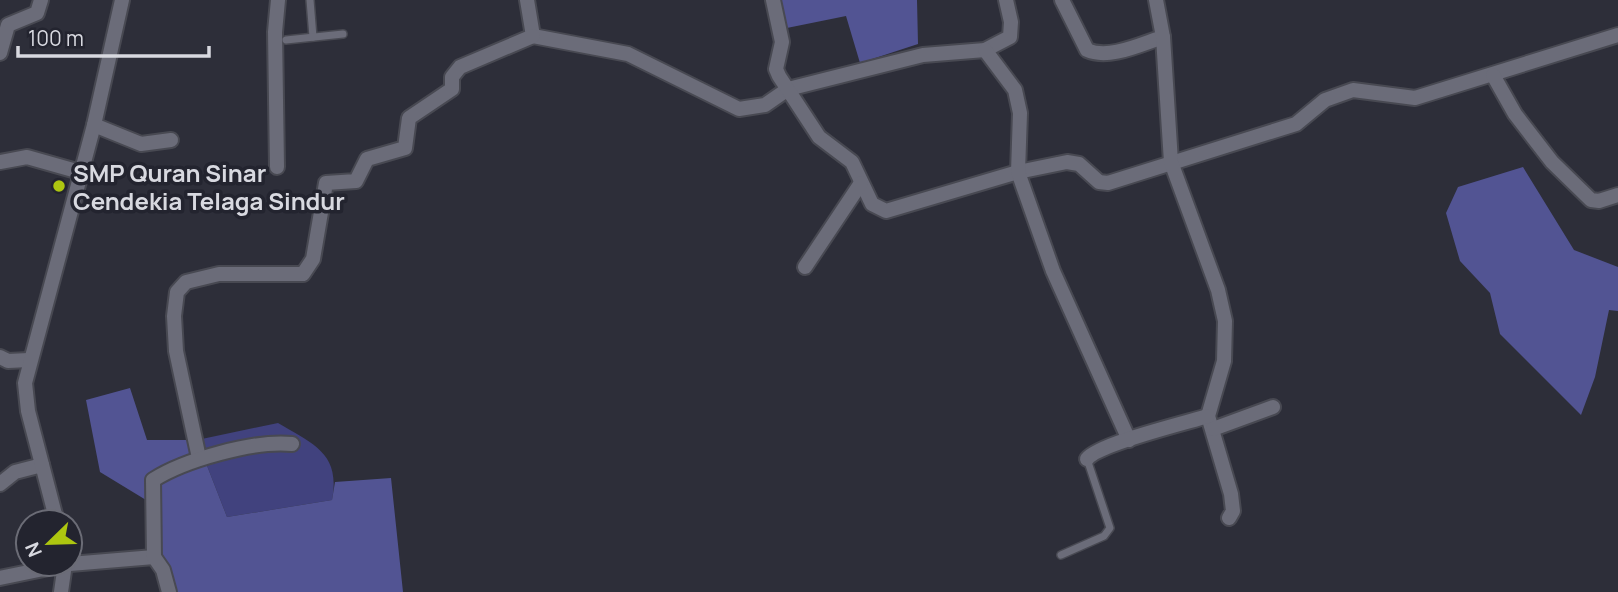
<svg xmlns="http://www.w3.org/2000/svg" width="1618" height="592" font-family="Manrope,sans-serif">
<rect width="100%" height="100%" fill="#2d2e39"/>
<path fill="#41427e" d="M 278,423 C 313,444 341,453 332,500 L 227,517 L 197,440 Z"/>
<g fill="#525493">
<polygon points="770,0 917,0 918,44 860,63 846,16 777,30"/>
<polygon points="1523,167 1574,250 1618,267 1618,311 1609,310 1595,377 1581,415 1500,334 1490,293 1460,261 1446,213 1458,187"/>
<polygon points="130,388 147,440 197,440 227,517 332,500 335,482 391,478 403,592 172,592 146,500 100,472 86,400"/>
</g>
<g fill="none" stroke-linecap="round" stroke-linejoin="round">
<defs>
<g id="lane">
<polyline points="310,0 313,37"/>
<polyline points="286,40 343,34"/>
<polyline points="1061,555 1104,536 1110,528 1087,459"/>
</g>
<g id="street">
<polyline points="527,0 533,36 628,54 739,109 765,105 788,89 923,55 985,50 1010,37 1011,22 1006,0"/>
<polyline points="773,0 782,42 776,69 779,76 819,137 852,162 872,204 886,211 1018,172 1067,162 1079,164 1099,182 1108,183 1296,124 1325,100 1353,90 1415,98 1618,35"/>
<path d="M 1062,0 L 1087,50 C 1109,60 1141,44 1163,37"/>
<polyline points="1156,0 1163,37 1171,162 1218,290 1225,321 1224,361 1208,416 1231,494 1233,511 1229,518"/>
<polyline points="985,50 1015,90 1020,113 1018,172 1053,271 1129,440"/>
<polyline points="0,53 8,25 37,13 41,0"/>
<polyline points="1493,75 1515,114 1552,162 1591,200 1599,201 1618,195"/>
<polyline points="94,125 141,144 171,140"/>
<polyline points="0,162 27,157 80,172"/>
<polyline points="277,167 275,32 278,0"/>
<polyline points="805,267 861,183"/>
<polyline points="0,357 8,361 29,360"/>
<polyline points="1213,429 1273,407"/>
<polyline points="199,458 176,351 174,316 177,292 186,282 219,274 303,274 313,259 326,183 356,181 367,159 405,148 409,118 452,89 452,77 460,67 533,36"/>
<path d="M 1087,459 C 1098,444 1185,423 1208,416"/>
<polyline points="0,484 15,472 42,465"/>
<polyline points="57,522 28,411 25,383 94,125 122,0"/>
<polyline points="70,564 154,557"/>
<polyline points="0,578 68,564"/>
<polyline points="61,592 65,564"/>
<path d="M 169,592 L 163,570 L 154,557 L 153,480 C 184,460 255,440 292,444"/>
</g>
</defs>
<use href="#lane" stroke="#484952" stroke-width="10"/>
<use href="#street" stroke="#484952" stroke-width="18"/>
<use href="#lane" stroke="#6b6c79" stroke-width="7"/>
<use href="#street" stroke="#6b6c79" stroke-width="14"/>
</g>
<circle fill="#adc610" stroke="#23242f" stroke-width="2.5" cx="59" cy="186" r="7"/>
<g text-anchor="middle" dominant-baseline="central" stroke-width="7" stroke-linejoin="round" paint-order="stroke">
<g font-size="24" font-weight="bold" fill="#d8d9e0" stroke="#23242f" text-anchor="start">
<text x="73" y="172">SMP Quran Sinar<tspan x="73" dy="28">Cendekia Telaga Sindur</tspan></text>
</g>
</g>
<g transform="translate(49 543) rotate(247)"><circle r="33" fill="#23242f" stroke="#6b6c76" stroke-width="2"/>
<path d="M0-5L12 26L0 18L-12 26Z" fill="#adc610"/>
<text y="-10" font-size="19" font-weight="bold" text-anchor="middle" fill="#d8d9e0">N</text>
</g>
<path d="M18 46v10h191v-10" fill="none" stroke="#d8d9e0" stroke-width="3.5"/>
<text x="28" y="46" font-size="21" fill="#d8d9e0" stroke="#23242f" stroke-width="5" paint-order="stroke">100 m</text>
</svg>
